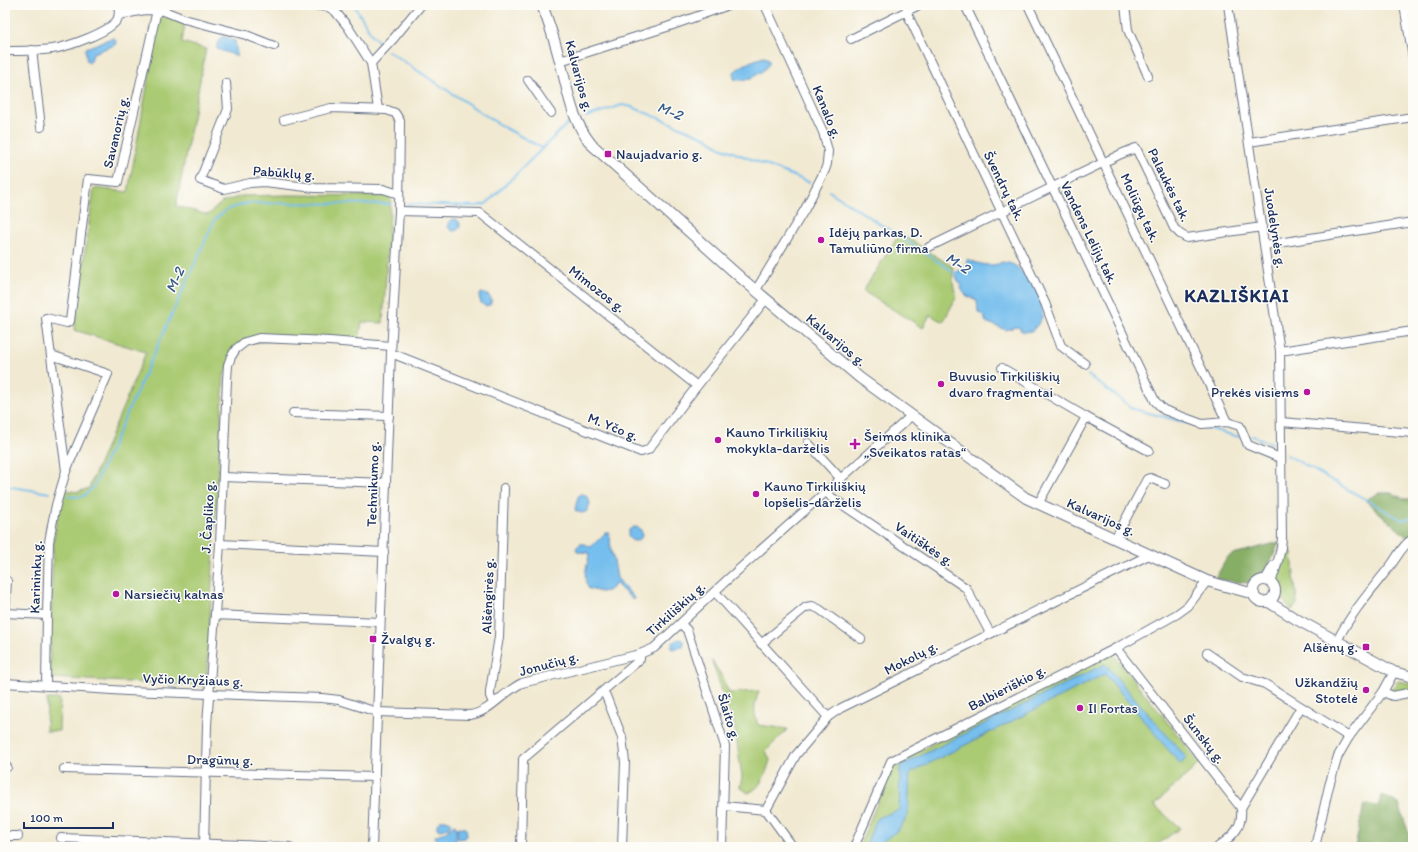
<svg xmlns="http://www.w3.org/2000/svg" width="1418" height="852" font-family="Itim,sans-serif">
<rect width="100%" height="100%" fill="#fdfcf7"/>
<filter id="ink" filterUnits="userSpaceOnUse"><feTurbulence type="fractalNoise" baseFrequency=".025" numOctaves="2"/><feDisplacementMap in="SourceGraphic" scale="8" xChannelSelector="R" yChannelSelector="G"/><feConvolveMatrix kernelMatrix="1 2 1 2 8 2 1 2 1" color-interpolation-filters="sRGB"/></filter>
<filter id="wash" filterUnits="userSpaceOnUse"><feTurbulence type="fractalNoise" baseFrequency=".012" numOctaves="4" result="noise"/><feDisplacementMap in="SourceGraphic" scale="16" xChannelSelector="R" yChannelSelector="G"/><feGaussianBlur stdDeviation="0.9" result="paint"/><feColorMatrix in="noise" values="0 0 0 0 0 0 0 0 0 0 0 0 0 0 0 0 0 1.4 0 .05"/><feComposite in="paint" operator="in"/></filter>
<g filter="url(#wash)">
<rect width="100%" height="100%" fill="#f1e9d1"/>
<g fill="#aaca73" stroke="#627c68">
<polygon points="160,14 185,24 182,42 206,49 176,206 208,215 222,202 242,196 288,195 391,196 383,323 362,322 359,340 334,338 240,343 224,375 206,686 49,678 53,546 57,515 64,490 78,492 89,488 146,352 74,330 94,188 128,192"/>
<path d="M 900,233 L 953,267 C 953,278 952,287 957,296 L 943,322 L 930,315 L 923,328 L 863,291 Z"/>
<polygon points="1287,540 1292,554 1297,604 1292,610 1281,598 1278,583 1278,578 1287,554"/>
<polygon points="1113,654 1200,763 1154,805 1180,828 1154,847 859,847 894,763"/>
<path d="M 712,661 L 720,673 L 729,693 L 759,691 C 754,705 753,711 758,725 L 788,729 L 766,751 L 770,760 C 766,773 762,788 748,793 L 740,787 L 742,777 L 734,723 L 729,712 Z"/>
<polygon points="1399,681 1413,684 1413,689 1393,693 1390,691 1397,682"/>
<polygon points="47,699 60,699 59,731 46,731"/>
</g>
<g fill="#87ae65" stroke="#516e62">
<polygon points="1379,493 1391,493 1405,499 1413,499 1413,537 1409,539 1365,500"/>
<polygon points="1279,542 1272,559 1263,574 1252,580 1247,583 1215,579 1227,558 1233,554"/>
<polygon points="1382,795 1399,804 1409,834 1407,847 1355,847 1364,804 1378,806"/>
</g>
<g fill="#75beed" stroke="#4876a6">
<polygon points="223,36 235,41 237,56 217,49 217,45 221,37"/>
<polygon points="114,38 116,41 115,45 93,53 91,61 89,63 87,62 85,49 86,48 109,39"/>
<path d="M 764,57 L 769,59 L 769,64 C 761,74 747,83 734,79 L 734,72 C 742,65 753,60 764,57 Z"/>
<circle cx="454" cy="225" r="6"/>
<path d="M 968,259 C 977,264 993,268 1002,262 C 1006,263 1011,263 1014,265 C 1022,269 1039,292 1041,300 C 1042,305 1042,311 1042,316 C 1041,323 1035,326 1032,332 L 1030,331 L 1025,332 L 1020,330 L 1021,328 L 1015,327 L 1006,330 L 986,322 L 984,316 L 978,312 L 977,300 L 967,296 L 960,289 L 961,285 L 958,281 L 955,273 C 962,269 966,269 967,260 Z"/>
<path d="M 481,293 C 488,294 494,298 490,305 L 485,306 L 481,303 L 479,297 Z"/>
<path d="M 580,494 C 586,494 589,498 590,504 L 586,512 L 581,513 L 576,511 L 575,509 L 578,497 Z"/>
<circle cx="635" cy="534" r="7"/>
<path d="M 605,533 L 609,533 L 610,537 L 611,550 L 614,561 L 617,578 L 634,598 L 633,600 L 616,584 L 608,591 L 601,592 L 589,589 C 581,575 588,568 589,553 L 578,552 L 576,548 L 580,544 L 585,544 L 591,547 Z"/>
<path d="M 681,639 L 684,642 L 683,647 L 673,649 L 671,646 C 673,642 676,639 681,639 Z"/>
<polygon points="1105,664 1186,757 1184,761 1180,764 1105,674 910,773 908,815 899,829 882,842 880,847 865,847 877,818 899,810 900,766"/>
<path d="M 441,820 L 446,820 L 451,822 C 450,828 445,830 439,830 L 437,828 L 437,824 Z"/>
<polygon points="454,825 455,825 456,827 456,845 455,847 442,847 435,837 436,835 446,832"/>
<polygon points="460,827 466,828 467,836 465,838 458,839 457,828"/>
</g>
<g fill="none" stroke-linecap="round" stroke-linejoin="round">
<g stroke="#75beed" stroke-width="2">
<polyline points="354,5 372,35 382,45"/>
<polyline points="388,51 500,125 542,148"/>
<polyline points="586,117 622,105 632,107 707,138 720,147 809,182"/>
<polyline points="829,191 957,274"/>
<polyline points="407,204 477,206 486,204 567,124 572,122"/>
<polyline points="1088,375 1133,409 1192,424"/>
<polyline points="1204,427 1239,437"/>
<polyline points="1252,436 1272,443"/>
<polyline points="1287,455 1402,520 1413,517"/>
<polyline points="5,486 50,493"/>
<path d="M 67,496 C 81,498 85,498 94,486 L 215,219 L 228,209 L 247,203 L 391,204"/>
</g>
</g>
</g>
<g filter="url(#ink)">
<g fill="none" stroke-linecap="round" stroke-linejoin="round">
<defs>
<g id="minor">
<polyline points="313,5 328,7 335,11 348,27 371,63 378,109"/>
<polyline points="965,5 1155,401 1164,410 1202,424 1227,422 1240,426 1248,445 1280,458"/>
<polyline points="1028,5 1227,422"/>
<polyline points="1125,5 1128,30 1148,76"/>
<path d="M 1228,5 L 1280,351 L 1282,538 C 1281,555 1276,568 1271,583"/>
<polyline points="1404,5 1413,58"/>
<polyline points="906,11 1045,303 1061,346 1085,364"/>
<polyline points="119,15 145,10 164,11 184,19 246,35 274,46"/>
<polyline points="851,39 919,5"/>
<polyline points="32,50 41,127"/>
<path d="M 5,51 C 20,51 37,51 52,49 C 67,47 108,33 117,20 C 120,15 119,10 118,5"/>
<polyline points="560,61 667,27 729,5"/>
<polyline points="371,63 394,38 421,5"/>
<polyline points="528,80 551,113"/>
<polyline points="226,83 228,109 200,180 224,189 250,183 265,182 315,188 383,189 399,194"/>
<polyline points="284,120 331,108 387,110 395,113 400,121 399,211 391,353 372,847"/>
<polyline points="1249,142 1413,117"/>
<polyline points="399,211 480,213 697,386"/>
<polyline points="1265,245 1413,222"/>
<polyline points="929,247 1121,154 1136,148 1174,228 1180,234 1187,238 1262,227"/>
<polyline points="756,290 805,209 825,170 827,164 828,151 823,132 765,5"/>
<polyline points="1280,351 1413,331"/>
<polyline points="391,353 641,452 648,450 697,386 766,299"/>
<polyline points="1002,368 1086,417 1149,451"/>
<polyline points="293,413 389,416"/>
<polyline points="1281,422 1413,433"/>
<polyline points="808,443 841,479"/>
<polyline points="66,471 46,318 67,323 70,321 88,179 118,182 157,10"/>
<polyline points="223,477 386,483"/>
<polyline points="827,492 831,497 966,588 990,633"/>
<polyline points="1038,504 1086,417"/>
<polyline points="1115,539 1147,479 1150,478 1165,484"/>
<polyline points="220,544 384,552"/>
<polyline points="1265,580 1273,566"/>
<polyline points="7,581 5,613 47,615"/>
<polyline points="715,592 828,717"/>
<polyline points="215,615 380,622"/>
<polyline points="681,624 687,630 691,642 725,746 722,847"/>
<path d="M 1337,641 C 1351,613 1372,589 1391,565 C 1397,557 1404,543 1413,539"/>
<polyline points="761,644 806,607 812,606 819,609 861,639"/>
<path d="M 1116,648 L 1241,808 C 1243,829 1232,836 1218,847"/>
<polyline points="1207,653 1242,677 1265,684 1349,737"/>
<path d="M 5,683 L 127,691 L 322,698 L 339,700 L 377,712 L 470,715 C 490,712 503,692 522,683 L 640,654 L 654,648 L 727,580 L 911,416"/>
<polyline points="46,686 47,615 49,542 52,525 56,505 66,471 108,374 51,355"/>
<polyline points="603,692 606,696 622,737 625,762 622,847"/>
<polyline points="1383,692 1393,696 1413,692"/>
<polyline points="493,703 490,696 490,691 499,637 504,488"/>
<polyline points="5,767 7,767"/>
<polyline points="64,769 375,777"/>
<polyline points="724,806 766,810"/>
<polyline points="1241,808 1301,707"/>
<polyline points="5,836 18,836"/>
<polyline points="61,838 290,847"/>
<polyline points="204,847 207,725 220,544 227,380 228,365 231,357 236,349 245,342 259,338 330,341 391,346"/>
<polyline points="521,847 523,759 637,662 640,659 640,654"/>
<polyline points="793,847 766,810 796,755 828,717 841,708 1149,555"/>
<polyline points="854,847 891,761 1116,648 1177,614 1188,606 1207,581"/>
<polyline points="1315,847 1329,786 1338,756 1349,737 1383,692 1394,672"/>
</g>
<g id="major">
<path d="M 542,5 C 549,23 555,42 560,61 C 569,93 570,117 591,144 L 741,278 L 860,378 L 1026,498 L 1207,581 L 1254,594"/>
<circle cx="1264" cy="591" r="11"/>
<polyline points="1267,601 1296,619 1394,672 1413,677"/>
</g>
</defs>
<use href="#minor" stroke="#667086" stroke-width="10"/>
<use href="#major" stroke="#667086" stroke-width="12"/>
<use href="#minor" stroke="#fff" stroke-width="8"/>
<use href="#major" stroke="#fff" stroke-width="10"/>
</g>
</g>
<g fill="#b5179e" stroke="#fdfcf7" stroke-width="1.5">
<rect x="604" y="150" width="8" height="8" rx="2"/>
<circle cx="821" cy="240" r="4"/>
<circle cx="941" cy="384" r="4"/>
<circle cx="1307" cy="392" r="4"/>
<circle cx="718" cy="440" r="4"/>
<path d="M853 438h4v4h4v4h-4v4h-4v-4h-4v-4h4z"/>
<circle cx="756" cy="494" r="4"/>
<circle cx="116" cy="594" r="4"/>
<rect x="369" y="635" width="8" height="8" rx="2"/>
<rect x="1362" y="643" width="8" height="8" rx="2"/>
<circle cx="1366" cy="690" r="4"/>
<circle cx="1080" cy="708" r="4"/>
</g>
<g text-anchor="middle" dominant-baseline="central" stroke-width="3" stroke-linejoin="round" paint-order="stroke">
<g font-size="14" fill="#1b2f5e" stroke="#fdfcf7">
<text transform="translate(579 76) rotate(75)">Kalvarijos g.</text>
<text transform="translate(827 112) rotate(68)">Kanalo g.</text>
<text transform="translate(116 132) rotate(-77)">Savanorių g.</text>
<text transform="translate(284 173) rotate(4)">Pabūklų g.</text>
<text transform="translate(1169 185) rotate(64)">Palaukės tak.</text>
<text transform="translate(1004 186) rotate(64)">Švendrų tak.</text>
<text transform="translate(1140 208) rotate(65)">Moliūgų tak.</text>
<text transform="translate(1275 228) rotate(81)">Juodelynės g.</text>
<text transform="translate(1089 233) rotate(64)">Vandens Lelijų tak.</text>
<text transform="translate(597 289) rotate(38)">Mimozos g.</text>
<text transform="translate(836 340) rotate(40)">Kalvarijos g.</text>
<text transform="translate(613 427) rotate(22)">M. Yčo g.</text>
<text transform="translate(373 484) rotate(-88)">Technikumo g.</text>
<text transform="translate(208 517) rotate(-87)">J. Čapliko g.</text>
<text transform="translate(1101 517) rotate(24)">Kalvarijos g.</text>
<text transform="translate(924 544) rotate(34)">Vaitiškės g.</text>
<text transform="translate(36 577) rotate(-88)">Karininkų g.</text>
<text transform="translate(488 596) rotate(-88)">Alšėngirės g.</text>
<text transform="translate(676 609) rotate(-42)">Tirkiliškių g.</text>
<text transform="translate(911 658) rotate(-27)">Mokolų g.</text>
<text transform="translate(549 664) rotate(-15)">Jonučių g.</text>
<text transform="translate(193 680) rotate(2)">Vyčio Kryžiaus g.</text>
<text transform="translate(1007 688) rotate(-27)">Balbieriškio g.</text>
<text transform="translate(729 717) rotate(73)">Šlaito g.</text>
<text transform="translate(1204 739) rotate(52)">Šunskų g.</text>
<text transform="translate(220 760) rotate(1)">Dragūnų g.</text>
</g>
<g font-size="14" fill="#1b2f5e" stroke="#fdfcf7" text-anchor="start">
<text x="616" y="154">Naujadvario g.</text>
<text x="829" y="232">Idėjų parkas, D.<tspan x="829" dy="16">Tamuliūno firma</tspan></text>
<text x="949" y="376">Buvusio Tirkiliškių<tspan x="949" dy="16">dvaro fragmentai</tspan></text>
<text x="1299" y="392" text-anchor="end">Prekės visiems</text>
<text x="726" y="432">Kauno Tirkiliškių<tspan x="726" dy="16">mokykla-darželis</tspan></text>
<text x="864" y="436">Šeimos klinika<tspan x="864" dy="16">„Sveikatos ratas“</tspan></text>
<text x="764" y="486">Kauno Tirkiliškių<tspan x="764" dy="16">lopšelis-darželis</tspan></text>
<text x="124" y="594">Narsiečių kalnas</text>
<text x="381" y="639">Žvalgų g.</text>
<text x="1358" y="647" text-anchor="end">Alšėnų g.</text>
<text x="1358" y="682" text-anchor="end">Užkandžių<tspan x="1358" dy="16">Stotelė</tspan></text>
<text x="1088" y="708">II Fortas</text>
</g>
<g font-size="15" font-style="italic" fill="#365a89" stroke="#fdfcf7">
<text transform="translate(670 111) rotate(22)">M-2</text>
<text transform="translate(958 263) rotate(33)">M-2</text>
<text transform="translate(175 280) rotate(-66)">M-2</text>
</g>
<g font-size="18" font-weight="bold" letter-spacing="1" fill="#1b2f5e" stroke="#fdfcf7">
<text x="1237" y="296">KAZLIŠKIAI</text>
</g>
</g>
<rect width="1418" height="852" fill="none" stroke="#fdfcf7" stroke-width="20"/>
<path d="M24 822v6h89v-6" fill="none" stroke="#1b2f5e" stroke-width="2"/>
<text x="30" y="822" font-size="12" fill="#1b2f5e" stroke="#fdfcf7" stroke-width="3" paint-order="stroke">100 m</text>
</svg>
